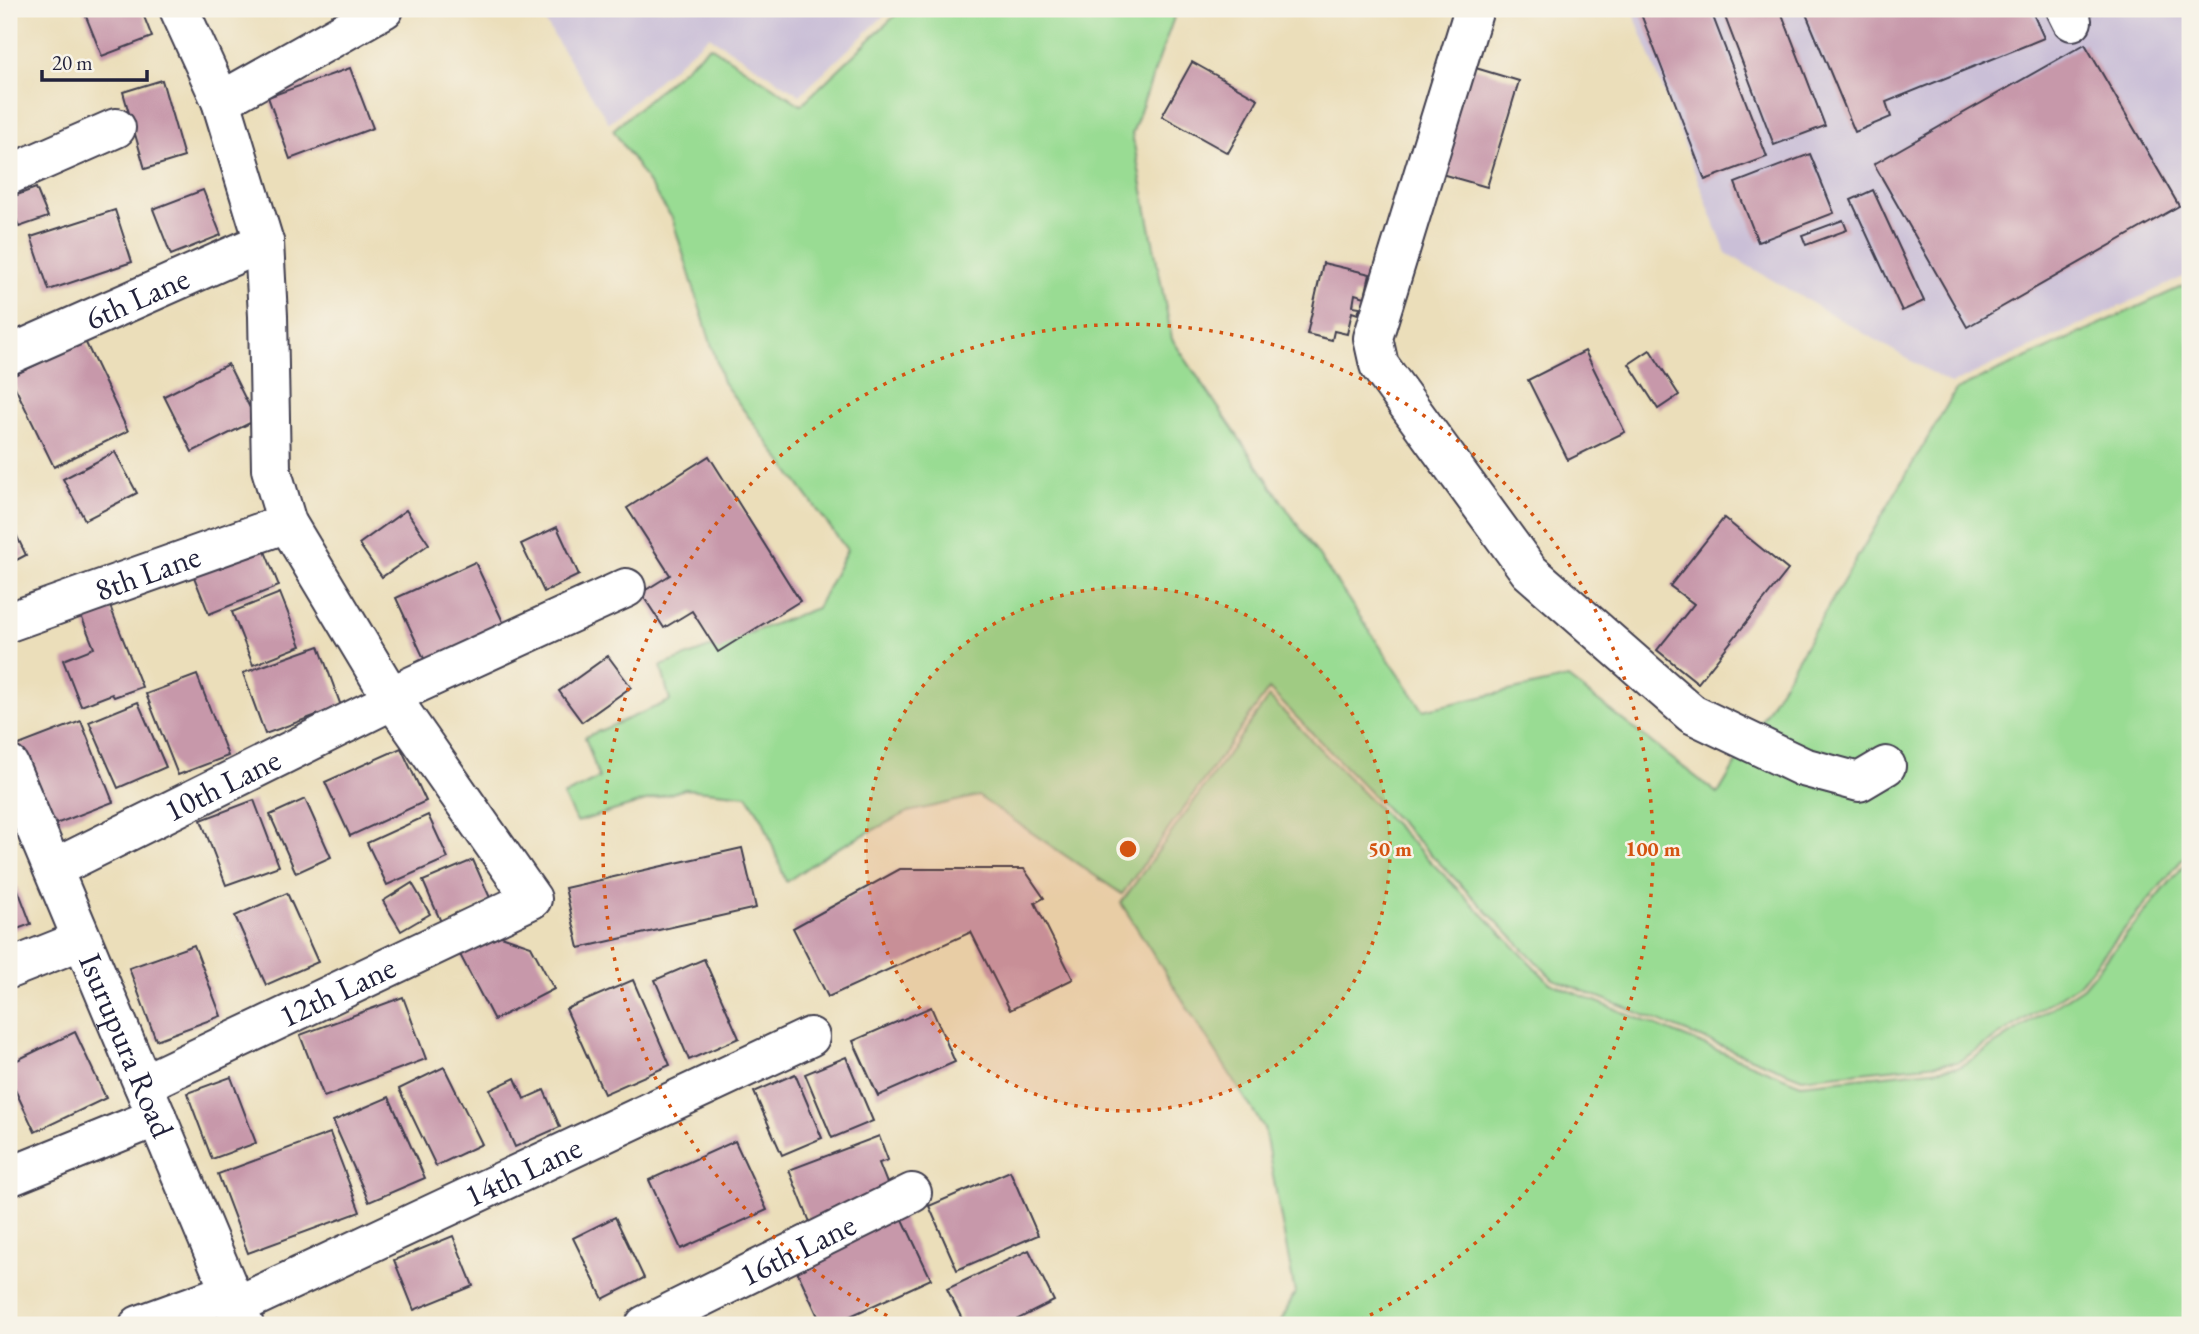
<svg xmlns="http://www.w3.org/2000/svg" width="2199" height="1334" font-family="'EB Garamond',serif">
<rect width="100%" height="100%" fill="#f7f3e8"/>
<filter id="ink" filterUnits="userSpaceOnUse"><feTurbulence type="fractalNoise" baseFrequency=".0143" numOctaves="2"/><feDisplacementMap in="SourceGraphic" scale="14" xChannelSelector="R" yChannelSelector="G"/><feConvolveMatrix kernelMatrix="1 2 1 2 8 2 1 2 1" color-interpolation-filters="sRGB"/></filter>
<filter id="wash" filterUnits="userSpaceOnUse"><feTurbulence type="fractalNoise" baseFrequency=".00686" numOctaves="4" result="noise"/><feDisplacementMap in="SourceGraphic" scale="28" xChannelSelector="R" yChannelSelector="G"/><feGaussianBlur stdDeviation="1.57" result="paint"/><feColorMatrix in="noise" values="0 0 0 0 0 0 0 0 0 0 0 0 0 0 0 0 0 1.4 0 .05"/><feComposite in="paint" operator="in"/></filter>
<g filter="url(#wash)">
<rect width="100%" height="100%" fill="#ebdeba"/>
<g fill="#cabfd7">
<polygon points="537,9 891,9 800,95 709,36 609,123"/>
<polygon points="1632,9 2190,9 2190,274 1951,384 1726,253"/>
</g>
<g fill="#99dc93" stroke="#5e7f67" stroke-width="2">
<polygon points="902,9 1177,9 1132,134 1172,339 1423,710 1568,678 1718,794 1956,390 2190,283 2190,850 2079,984 1958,1062 1802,1078 1553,979 1269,689 1122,894 978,796 908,812 830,852 786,882 763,820 747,795 685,789 577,822 563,796 599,778 585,737 670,701 661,666 817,608 847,550 723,382 672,218 613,130 710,46 801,105"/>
<polygon points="1269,697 1550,983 1801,1084 1960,1067 2083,987 2190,858 2190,1325 1279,1325 1295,1293 1264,1128 1121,903"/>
</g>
<g id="blocks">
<g fill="#c798aa">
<polygon points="83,9 141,9 152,37 102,56"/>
<polygon points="1639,9 1710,9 1767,157 1705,180"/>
<polygon points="1722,9 1780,9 1825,126 1774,145"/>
<polygon points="1804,9 2031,9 2044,38 1886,102 1891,117 1855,132"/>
<polygon points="2085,44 2179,206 1967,327 1874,164"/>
<polygon points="1192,62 1258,99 1228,153 1162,116"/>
<polygon points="1469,66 1519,81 1487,187 1438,173"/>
<polygon points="350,68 373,128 290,159 268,97"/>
<polygon points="162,80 184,157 145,169 123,92"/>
<polygon points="1810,154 1834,213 1758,242 1735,183"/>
<polygon points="36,188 48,217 19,227 9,198"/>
<polygon points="203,190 221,235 171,255 153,209"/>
<polygon points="1873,190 1924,301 1902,311 1851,200"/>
<polygon points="115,210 132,262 49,290 31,237"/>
<polygon points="1843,220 1847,230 1806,245 1802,235"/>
<polygon points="1323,263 1370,274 1365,297 1355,294 1353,306 1360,307 1358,314 1352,312 1347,334 1334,331 1332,340 1307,334"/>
<polygon points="85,341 128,431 54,467 10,377"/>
<polygon points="1650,350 1679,395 1658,409 1629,364"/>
<polygon points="1585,351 1625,432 1568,460 1528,380"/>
<polygon points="228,364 256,420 192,452 164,396"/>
<polygon points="115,452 137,493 85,520 63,479"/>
<polygon points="709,456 800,601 718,652 692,611 664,628 641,593 670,575 627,508"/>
<polygon points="406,510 429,544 382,577 359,544"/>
<polygon points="1724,518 1788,570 1698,683 1657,650 1694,604 1670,586"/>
<polygon points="9,520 26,555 9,564"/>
<polygon points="557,527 579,575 544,592 521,544"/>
<polygon points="260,539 279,586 209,614 190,567"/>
<polygon points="475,562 505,626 426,663 396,598"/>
<polygon points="280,593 301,646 253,665 232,612"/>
<polygon points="106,596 142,687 114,697 112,694 81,706 63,660 94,648 78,608"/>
<polygon points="319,646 341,706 265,734 243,673"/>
<polygon points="608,656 631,687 582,722 559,691"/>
<polygon points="197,675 228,756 178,775 146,694"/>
<polygon points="138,702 166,767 118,788 89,722"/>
<polygon points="81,721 113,802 48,827 16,746"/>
<polygon points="401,748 426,801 350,836 325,782"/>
<polygon points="305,799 331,857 296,873 270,815"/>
<polygon points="254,800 279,866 226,885 201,820"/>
<polygon points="428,815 448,858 387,885 367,843"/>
<polygon points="742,848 756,908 579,948 565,888"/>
<polygon points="473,860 491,900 441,922 423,881"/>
<polygon points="9,866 31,924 9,932"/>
<polygon points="900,869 1024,869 1044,898 1035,903 1073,979 1010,1010 971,932 828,997 793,928"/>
<polygon points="412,883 430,914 401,931 383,901"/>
<polygon points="287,893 318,962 266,985 235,916"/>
<polygon points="486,931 531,946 554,989 494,1020 456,947"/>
<polygon points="194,945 221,1016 156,1040 129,968"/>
<polygon points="704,959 739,1038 689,1060 655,980"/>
<polygon points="633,980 670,1065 604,1094 566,1009"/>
<polygon points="403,997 426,1059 324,1097 300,1035"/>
<polygon points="931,1007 955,1062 878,1096 853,1041"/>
<polygon points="75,1032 106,1098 35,1132 9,1077 9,1064"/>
<polygon points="846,1057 873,1121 832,1138 805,1074"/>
<polygon points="444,1067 482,1144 436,1166 399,1089"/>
<polygon points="795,1074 822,1138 782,1155 754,1092"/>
<polygon points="231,1077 256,1143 212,1159 187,1093"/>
<polygon points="515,1078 524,1099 544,1090 560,1127 515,1147 490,1090"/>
<polygon points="389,1097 425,1178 369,1202 333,1121"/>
<polygon points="330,1133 360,1212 248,1253 218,1174"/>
<polygon points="879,1136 888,1160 879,1163 892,1196 812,1227 789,1170"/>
<polygon points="735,1141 767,1210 681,1249 649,1180"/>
<polygon points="1010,1171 1038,1235 957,1270 929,1206"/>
<polygon points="899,1211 931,1279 831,1325 822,1325 792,1260"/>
<polygon points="615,1217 644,1278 603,1299 573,1238"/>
<polygon points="453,1236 473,1286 414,1310 394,1260"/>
<polygon points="1029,1250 1054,1301 1006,1325 965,1325 947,1289"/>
</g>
</g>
</g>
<g filter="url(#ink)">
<use href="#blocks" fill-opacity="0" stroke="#403e4e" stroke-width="2"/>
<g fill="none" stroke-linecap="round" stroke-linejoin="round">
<defs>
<g id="minor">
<polyline points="1474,9 1373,338 1379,365 1529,571 1692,714 1803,767 1859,782 1886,766"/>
<polyline points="2066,9 2072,21"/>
<polyline points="221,101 384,9"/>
<polyline points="9,175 116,128"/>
<path id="s1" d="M 9,355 L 264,242"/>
<path id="s2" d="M 9,622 L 287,523"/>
<polyline points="390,696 626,588"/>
<path id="s3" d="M 9,765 L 244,1325"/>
<path id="s4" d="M 53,869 L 393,700"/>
<polyline points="9,969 82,940"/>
<path id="s5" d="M 143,1084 L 532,899 L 393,700 L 287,523 L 271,469 L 268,316 L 264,242 L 221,101 L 179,9"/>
<polyline points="9,1177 157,1117"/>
<path id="s6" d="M 236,1306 L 810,1037"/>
<polyline points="139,1325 230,1292"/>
<path id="s7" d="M 645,1325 L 912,1193"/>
</g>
</defs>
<use href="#minor" stroke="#403e4e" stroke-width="42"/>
<use href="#minor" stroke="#fff" stroke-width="38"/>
</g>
</g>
<circle cx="1128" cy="849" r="262" fill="#d45411" fill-opacity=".12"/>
<g fill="none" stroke="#d45411" stroke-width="3.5" stroke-dasharray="3.5 7">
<circle cx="1128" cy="849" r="262"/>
<path d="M906 1325A525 525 0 1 1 1350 1325"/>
</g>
<g text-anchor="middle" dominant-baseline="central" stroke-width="5" stroke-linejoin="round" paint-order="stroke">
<g font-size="32" fill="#22223b" stroke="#f7f3e8">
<text stroke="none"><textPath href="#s1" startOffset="140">6th Lane</textPath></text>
<text stroke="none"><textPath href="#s2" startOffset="147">8th Lane</textPath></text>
<text stroke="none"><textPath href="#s4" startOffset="189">10th Lane</textPath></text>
<text stroke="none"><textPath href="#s5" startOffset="215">12th Lane</textPath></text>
<text stroke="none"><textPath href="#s3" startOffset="304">Isurupura Road</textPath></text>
<text stroke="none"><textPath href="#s6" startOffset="317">14th Lane</textPath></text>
<text stroke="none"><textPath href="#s7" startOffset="170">16th Lane</textPath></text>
</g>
</g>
<circle cx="1128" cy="849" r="10" fill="#d45411" stroke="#f7f3e8" stroke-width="3.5"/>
<g font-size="21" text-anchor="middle" font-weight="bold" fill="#d45411" stroke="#f7f3e8" stroke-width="5" stroke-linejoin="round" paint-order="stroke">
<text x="1390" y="856">50 m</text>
<text x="1653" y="856">100 m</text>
</g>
<rect width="2199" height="1334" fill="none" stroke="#f7f3e8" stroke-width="35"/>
<path d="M42 70v10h105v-10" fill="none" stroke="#22223b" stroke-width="3.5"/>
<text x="52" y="70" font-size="21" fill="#22223b" stroke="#f7f3e8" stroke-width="5" paint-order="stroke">20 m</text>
</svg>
